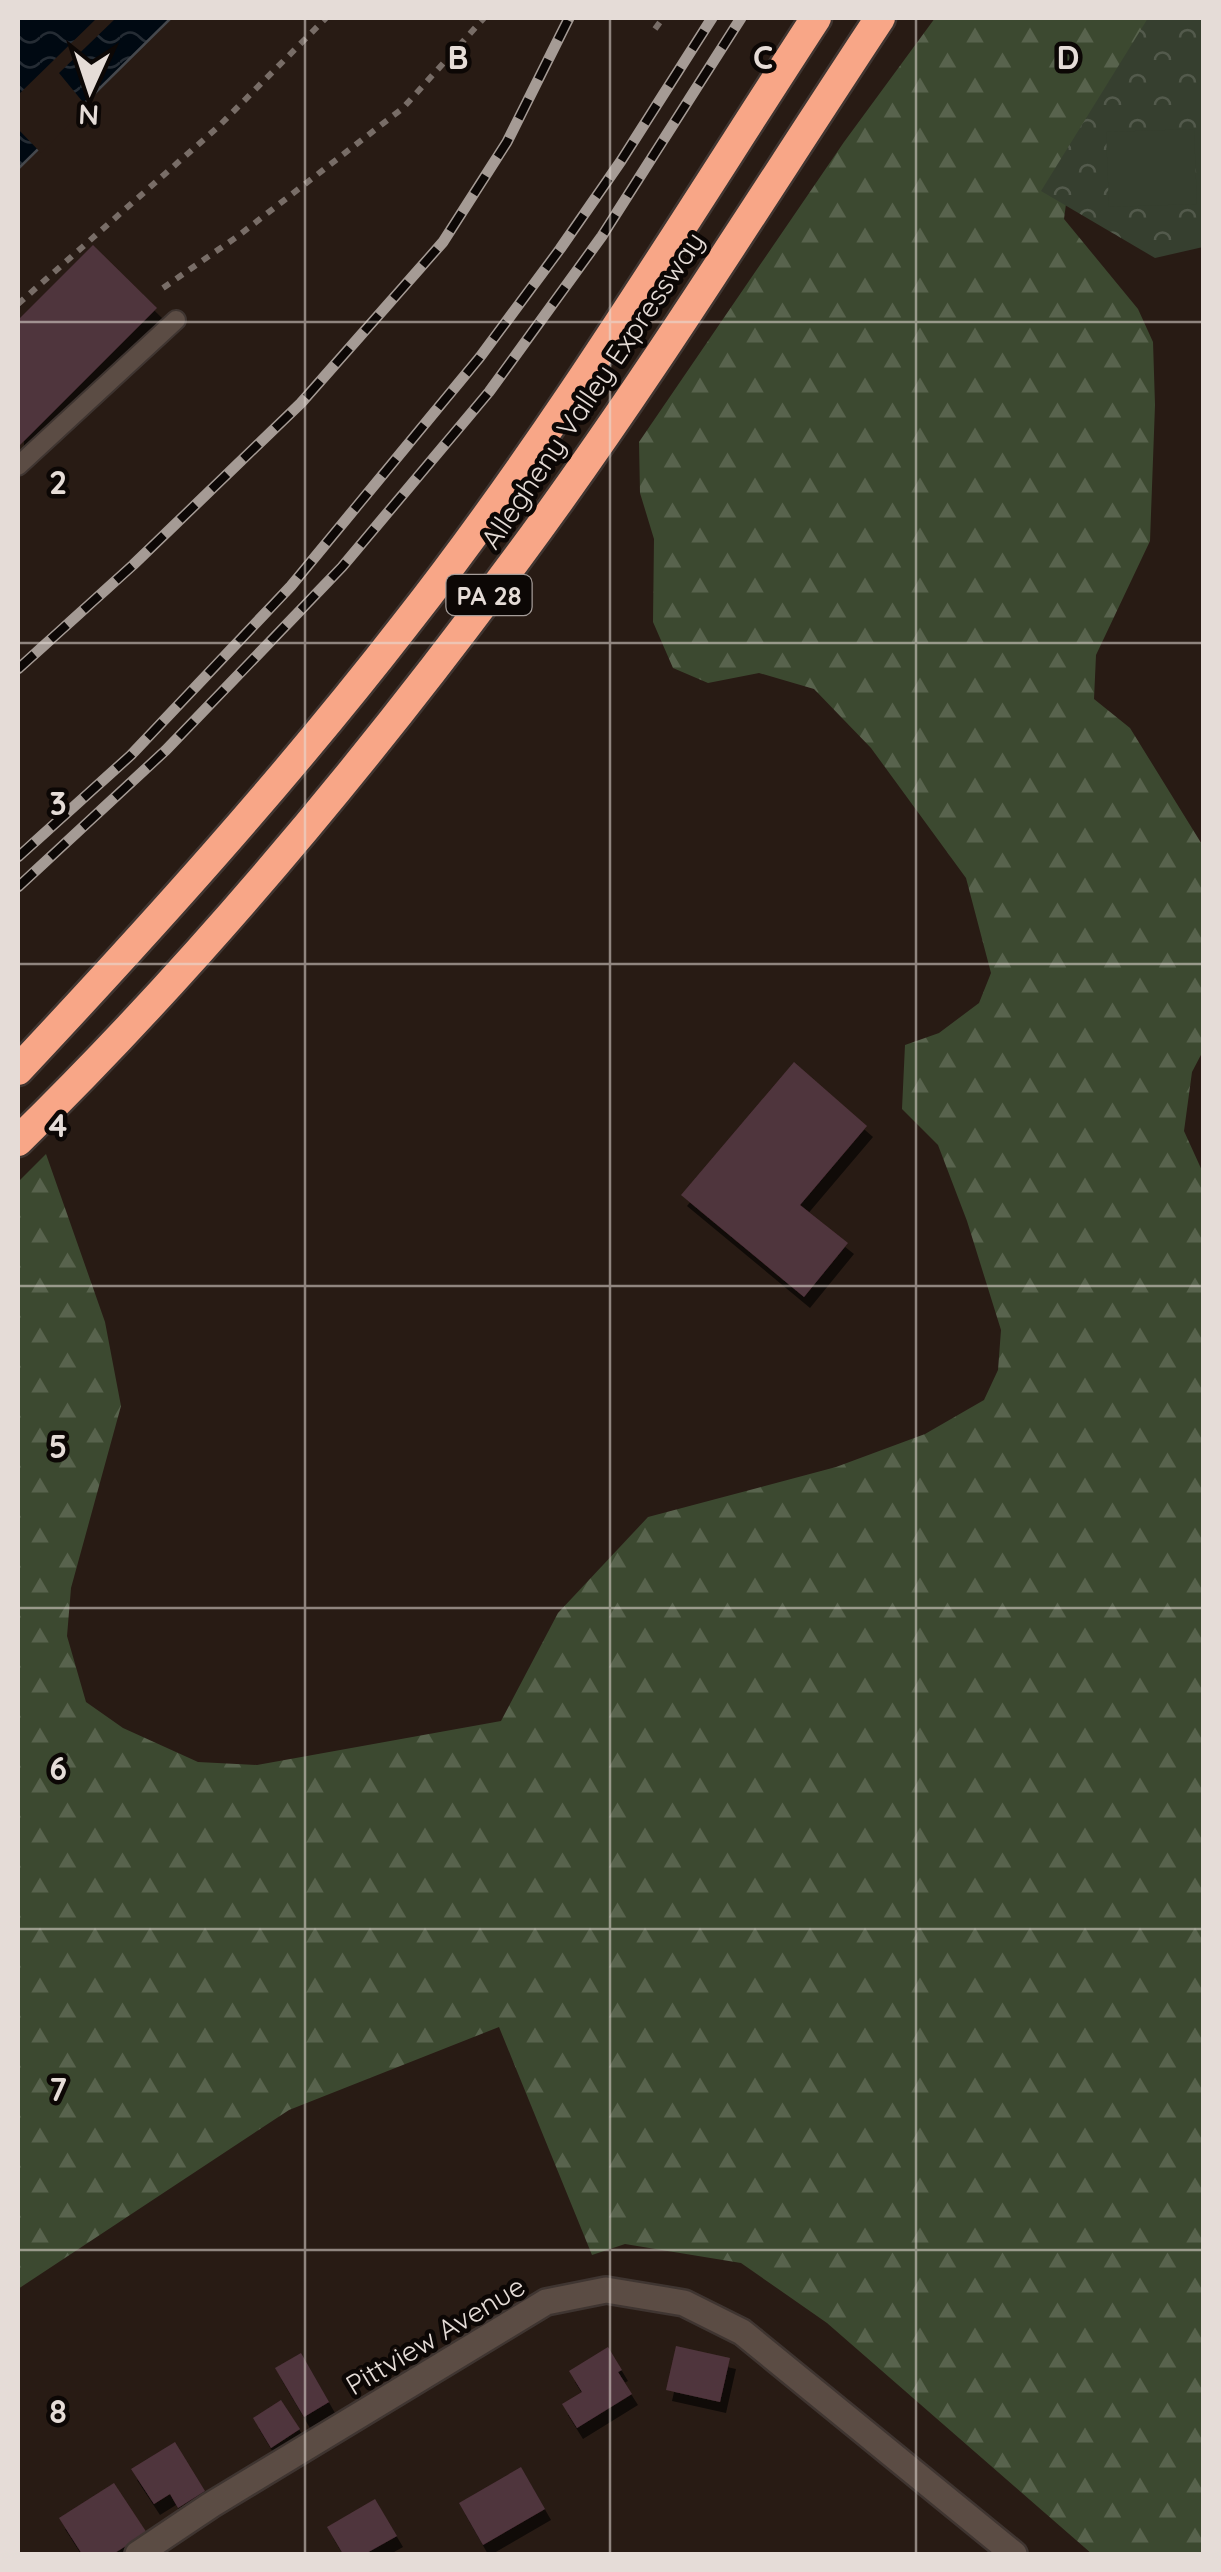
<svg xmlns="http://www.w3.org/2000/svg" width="1221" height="2572" font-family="Quicksand,sans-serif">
<defs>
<pattern id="forest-firs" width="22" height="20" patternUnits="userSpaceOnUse" patternTransform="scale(2.5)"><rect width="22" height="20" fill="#3c4930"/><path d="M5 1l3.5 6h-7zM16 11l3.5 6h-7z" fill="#58634d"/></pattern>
<pattern id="park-crowns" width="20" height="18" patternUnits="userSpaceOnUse" patternTransform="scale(2.5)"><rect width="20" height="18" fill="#363f2f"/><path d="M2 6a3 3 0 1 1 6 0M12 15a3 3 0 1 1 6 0" fill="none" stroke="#535a4c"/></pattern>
<pattern id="water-waves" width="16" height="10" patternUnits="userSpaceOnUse" patternTransform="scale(2.5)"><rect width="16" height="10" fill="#000912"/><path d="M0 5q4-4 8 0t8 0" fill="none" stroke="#252c34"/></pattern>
<filter id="shadow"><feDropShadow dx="6" dy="11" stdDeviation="0" flood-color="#0009"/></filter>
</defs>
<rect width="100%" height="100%" fill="#281b14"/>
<polygon fill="url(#forest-firs)" points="935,18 1153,18 1070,174 1064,219 1138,309 1153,342 1155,405 1150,541 1096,655 1094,699 1130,728 1203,846 1203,1051 1192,1072 1184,1131 1204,1175 1203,2554 1092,2554 827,2323 741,2263 625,2244 592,2255 499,2027 289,2110 18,2289 18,1182 46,1154 105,1322 121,1406 71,1588 67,1636 86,1702 123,1728 198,1762 257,1765 501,1721 558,1613 648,1517 836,1467 925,1434 984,1400 998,1370 1001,1330 967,1221 938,1145 902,1109 905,1045 939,1033 979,1003 991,973 966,878 871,748 814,689 759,673 708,683 673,668 653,622 654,539 640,493 639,442 844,142"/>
<polygon fill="url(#park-crowns)" points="1148,18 1203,18 1203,247 1155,258 1041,191"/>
<polygon fill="#363f2f" points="1194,129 1197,204 1109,207 1106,132"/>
<polygon fill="url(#water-waves)" stroke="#45484d" stroke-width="2.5" points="18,18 171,18 18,169"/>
<polygon fill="#281b14" points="97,18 116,18 59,73 87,107 41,153 18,129 18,95"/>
<g fill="#50343d" filter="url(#shadow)">
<polygon points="93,245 157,308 18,447 18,320"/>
<polygon points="794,1062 867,1126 800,1205 848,1243 804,1297 681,1195"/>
<polygon points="676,2346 730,2358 720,2402 666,2390"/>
<polygon points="608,2347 622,2370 618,2372 632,2394 577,2428 562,2404 582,2392 569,2371"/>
<polygon points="301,2353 329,2402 304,2417 275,2368"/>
<polygon points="281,2400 300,2429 271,2448 253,2418"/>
<polygon points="175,2442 205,2491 178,2508 170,2494 154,2504 131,2469"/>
<polygon points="521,2467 545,2509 483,2545 459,2503"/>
<polygon points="114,2483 147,2533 113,2554 82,2554 59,2518"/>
<polygon points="375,2499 397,2536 365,2554 343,2554 327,2527"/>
</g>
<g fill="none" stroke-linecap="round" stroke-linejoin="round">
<defs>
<polyline id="service" points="18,466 176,320"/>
<polyline id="minor" points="138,2554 211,2505 546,2302 606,2290 684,2303 742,2332 1014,2554"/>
<g id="motorway">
<path d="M 18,1070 C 152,927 284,781 405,625 C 556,433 683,222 816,18"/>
<path d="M 18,1141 C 201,962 366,763 518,557 C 647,383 761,198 880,18"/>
</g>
</defs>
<use href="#service" stroke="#3f3531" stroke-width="22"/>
<use href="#minor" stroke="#3f3531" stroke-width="30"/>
<use href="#motorway" stroke="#3f3531" stroke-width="35"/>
<g stroke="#786d67" stroke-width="6" stroke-dasharray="8 8" stroke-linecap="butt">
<polyline points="655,29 663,18"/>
<polyline points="163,288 238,236 403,108 484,18"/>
<polyline points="18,304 218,127 326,18"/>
</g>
<use href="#service" stroke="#5b4c44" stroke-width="18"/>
<use href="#minor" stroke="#5b4c44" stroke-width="25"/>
<use href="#motorway" stroke="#f8a687" stroke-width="30"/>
<defs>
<g id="rail">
<polyline points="18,669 133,565 301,403 443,242 507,142 569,18"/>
<polyline points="18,857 131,755 291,586 480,357 560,249 621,161 712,18"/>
<polyline points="18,887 166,750 342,567 489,392 602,236 741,18"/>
</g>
</defs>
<use href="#rail" stroke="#a59b95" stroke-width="11"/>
<use href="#rail" stroke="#0c0705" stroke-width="8" stroke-dasharray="22" stroke-linecap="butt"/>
</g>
<path fill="none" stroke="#e5dcd7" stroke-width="2.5" stroke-opacity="0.55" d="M 305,18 L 305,2554M 610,18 L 610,2554M 916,18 L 916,2554M 18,322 L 1204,322M 18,643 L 1204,643M 18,964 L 1204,964M 18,1286 L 1204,1286M 18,1608 L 1204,1608M 18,1929 L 1204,1929M 18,2250 L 1204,2250"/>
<g text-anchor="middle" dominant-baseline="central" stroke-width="9" stroke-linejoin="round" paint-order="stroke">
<rect fill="#0c0705" stroke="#a49c98" stroke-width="2.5" x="446.5" y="575" width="85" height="40" rx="8"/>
<g font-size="25" font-weight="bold" fill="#e5dcd7">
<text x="489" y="595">PA 28</text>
</g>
<g font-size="28" fill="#e5dcd7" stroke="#0c0705">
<text transform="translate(592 390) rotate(-56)">Allegheny Valley Expressway</text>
<text transform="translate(435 2335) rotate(-31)">Pittview Avenue</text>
</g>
</g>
<g font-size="32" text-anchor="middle" font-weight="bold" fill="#e5dcd7" stroke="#0c0705" stroke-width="9" stroke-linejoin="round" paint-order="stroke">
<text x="458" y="69">B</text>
<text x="763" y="69">C</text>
<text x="1068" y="69">D</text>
<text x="58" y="494">2</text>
<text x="58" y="815">3</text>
<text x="58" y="1137">4</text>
<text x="58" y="1458">5</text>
<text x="58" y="1780">6</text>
<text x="58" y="2101">7</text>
<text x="58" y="2423">8</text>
</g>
<rect width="1221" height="2572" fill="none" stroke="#e5dcd7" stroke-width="40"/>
<g transform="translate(90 90) rotate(183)" stroke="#0c0705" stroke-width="8" paint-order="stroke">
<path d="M0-8L18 38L0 25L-18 38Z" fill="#e5dcd7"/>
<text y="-15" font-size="28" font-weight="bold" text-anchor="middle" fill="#e5dcd7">N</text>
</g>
</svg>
